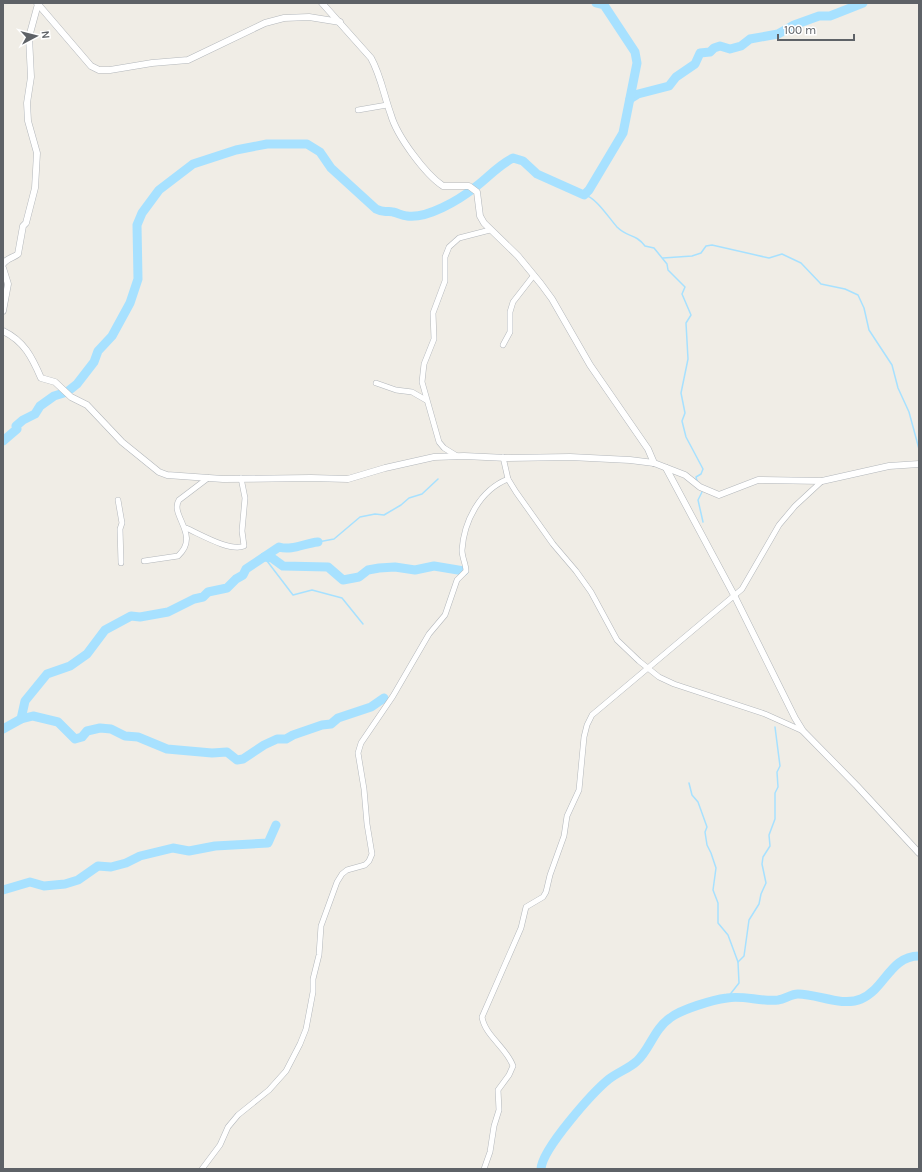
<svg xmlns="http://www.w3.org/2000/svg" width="922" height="1172" font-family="Karla,sans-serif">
<rect width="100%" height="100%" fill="#f0ede6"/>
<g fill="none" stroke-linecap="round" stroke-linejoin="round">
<g stroke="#a7e1ff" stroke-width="1.5">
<path d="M 584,195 C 595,196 609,218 617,227 C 628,238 635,233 645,246 L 654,248 L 667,264 L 668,270 L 685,287 L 682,294 L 691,315 L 686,323 L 688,359 L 681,393 L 685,413 L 682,421 L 686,437 L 703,469 L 701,474 L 696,477 L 697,481"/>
<polyline points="663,258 692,256 701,253 706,246 712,245 769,258 782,254 801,263 821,284 845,289 858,295 864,308 869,330 892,365 898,388 909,412 919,449"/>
<polyline points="703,490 698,500 703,522"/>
<polyline points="318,542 334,539 360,517 375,514 384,515 401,505 409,498 422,494 438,479"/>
<polyline points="264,557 293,595 312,590 342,598 363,624"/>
<polyline points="689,783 692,795 698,802 707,827 705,832 707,845 711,853 716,868 713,890 718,903 718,923 728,935 738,962"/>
<polyline points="728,997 739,983 738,962 744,956 749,920 759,904 761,894 766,883 762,864 763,857 770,846 769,835 775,819 775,793 778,787 777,772 780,766 775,727"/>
</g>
<g stroke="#a7e1ff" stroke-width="9">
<polyline points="630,99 638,94 669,86 676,77 695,64 700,53 710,52 714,48 720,46 730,49 741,46 750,39 778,34 794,25 819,16 830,16 863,3"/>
<path d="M 3,441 L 17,429 L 16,426 L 23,420 L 35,414 L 40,406 L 54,396 L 67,392 L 77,384 L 94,362 L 98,351 L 112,336 L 130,303 L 138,279 L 137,225 L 142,213 L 159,190 L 193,164 L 236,150 L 267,144 L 307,144 L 320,152 L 331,168 L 376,209 C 386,214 386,210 393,212 C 398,213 402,216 407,216 C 427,219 459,200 474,188 C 488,178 497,166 513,158 L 523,161 L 537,174 L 584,195 L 589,190 L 623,133 L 637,63 L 635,52 L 604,5 L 596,3"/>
<path d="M 264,557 L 279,547 C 292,551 305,543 318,542"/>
<polyline points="21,719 33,716 58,722 75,739 82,737 87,731 100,728 111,729 125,736 138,737 167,749 212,753 227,752 237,760 243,759 264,745 277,739 286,739 293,735 322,725 331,724 338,718 371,707 384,698"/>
<polyline points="3,729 21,719 25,701 47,674 70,666 87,654 105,630 131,616 140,617 168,612 194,599 203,597 208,592 227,588 236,579 243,575 246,569 264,557 272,558 283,566 328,567 343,580 359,577 368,570 379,568 395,567 415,570 434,566 464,571"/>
<polyline points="3,890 30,882 44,886 65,884 78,880 98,866 111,867 126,863 140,856 173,848 189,851 215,846 268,843 276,825"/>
<path d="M 541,1169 C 542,1149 593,1092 609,1079 C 618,1072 630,1068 637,1061 C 650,1049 654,1029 670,1018 C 682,1009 712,1000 727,998 C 743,995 761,1002 778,1000 C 785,999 791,994 798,994 C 818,994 842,1007 861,999 C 885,989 890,956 919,956"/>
</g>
<defs>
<g id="minor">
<polyline points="358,110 387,105"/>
<polyline points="503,345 510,332 510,312 513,302 534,275"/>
<polyline points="376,383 396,390 412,392 426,400"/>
<polyline points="457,456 444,448 439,442 422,382 424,364 434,339 433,313 445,281 445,257 449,247 459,238 490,230"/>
<polyline points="503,457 508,479 516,492 553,544 576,571 591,592 617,640 639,661 659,677 674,684 765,714 803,731"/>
<polyline points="118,500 122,523 120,529 121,563"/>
<path d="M 186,528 C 200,534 230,552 244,546 L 242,531 L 245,498 L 241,478"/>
<path d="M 144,561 L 178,556 C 201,535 169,515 179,500 L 208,478"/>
<path d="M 202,1169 L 220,1145 L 228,1127 L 238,1115 L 269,1090 L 286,1071 L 300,1044 L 306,1029 L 313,992 L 313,979 L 319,955 L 321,926 L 337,882 L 342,874 L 347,870 L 365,865 L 369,861 L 372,854 L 367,824 L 364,789 L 358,753 L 361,743 L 393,696 L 429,634 L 445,615 L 457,580 L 466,571 C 466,564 462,558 462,550 C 464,521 480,490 508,479"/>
<path d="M 484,1169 L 490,1152 L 494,1126 L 499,1110 L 498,1090 L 509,1075 L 513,1066 C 507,1048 485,1036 482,1017 L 521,928 L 526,907 L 543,897 L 546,892 L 550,875 L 564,836 L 567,816 L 579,790 L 584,737 L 587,725 L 592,715 L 742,589 L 779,525 L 795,506 L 822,481"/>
</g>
<g id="tertiary">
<polyline points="37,3 91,66 99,70 110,70 152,63 188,60 265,23 284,18 309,17 340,22"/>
<path d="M 322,3 L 371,58 C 381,76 384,96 391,115 C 397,136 425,174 443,186 L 469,186 L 477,192 L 480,216 L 484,223 L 518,256 L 541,284 L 552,299 L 590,365 L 648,449 L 654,463"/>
<path d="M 3,264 C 7,258 13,258 18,254 L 23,226 L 26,223 L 35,188 L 37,153 L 28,121 L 27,103 L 31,77 L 29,37 L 38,4"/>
<polyline points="3,268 8,284 3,311"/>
<path d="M 3,331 C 24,341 32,357 41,378 L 55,382 L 71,397 L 87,405 L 122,442 L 159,472 L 167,475 L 223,479 L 311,478 L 348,479 L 385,468 L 434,457 L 464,456 L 507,458 L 570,457 L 630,460 L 654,463 L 685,475 L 700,487 L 719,495 L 758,480 L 822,481 L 889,466 L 919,464"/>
<polyline points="666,468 734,595 795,718 803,731 857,786 919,853"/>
</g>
</defs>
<use href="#minor" stroke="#b3b7bb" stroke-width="6"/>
<use href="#tertiary" stroke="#b3b7bb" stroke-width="7"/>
<use href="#minor" stroke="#fff" stroke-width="5"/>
<use href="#tertiary" stroke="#fff" stroke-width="6"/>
</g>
<rect width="922" height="1172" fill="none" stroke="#5e6267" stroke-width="8"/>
<g transform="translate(36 36) rotate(83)" stroke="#ffffff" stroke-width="3" paint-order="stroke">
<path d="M0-3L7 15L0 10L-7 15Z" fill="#5e6267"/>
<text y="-6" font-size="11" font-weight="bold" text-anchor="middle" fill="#5e6267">N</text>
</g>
<path d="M778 34v6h76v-6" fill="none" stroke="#5e6267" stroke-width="2"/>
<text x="784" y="34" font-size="12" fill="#5e6267" stroke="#ffffff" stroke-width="3" paint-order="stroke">100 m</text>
</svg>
